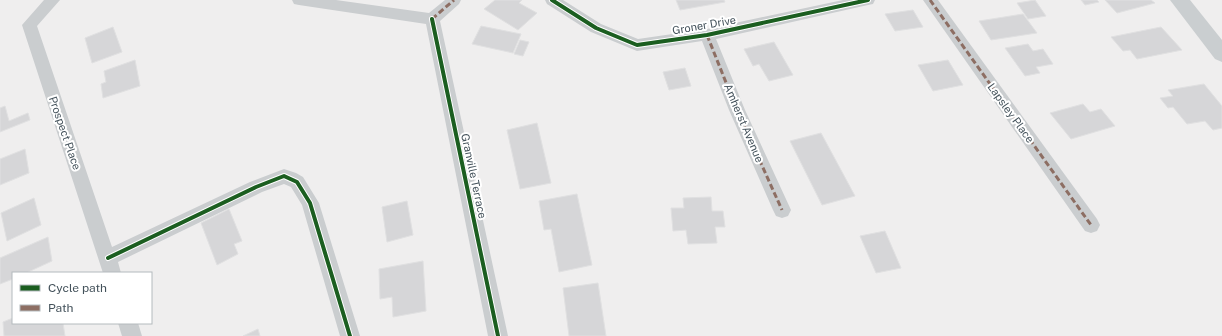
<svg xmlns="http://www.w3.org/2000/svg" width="1222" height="336" font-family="'Public Sans',sans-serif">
<rect width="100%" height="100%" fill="#efeeee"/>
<g fill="#d6d6d8" stroke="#e0e0e1">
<polygon points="495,0 522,0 519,3 537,13 518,30 484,9"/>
<polygon points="676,0 724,0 725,2 680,10"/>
<polygon points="1035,0 1046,16 1028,19 1017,3"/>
<polygon points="1081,0 1097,0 1099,2 1085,5"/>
<polygon points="1105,0 1151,0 1155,3 1117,13"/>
<polygon points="913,10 923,27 895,31 885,14"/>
<polygon points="1023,14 1037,33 991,40 979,21"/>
<polygon points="481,26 521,34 513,53 472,44"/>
<polygon points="113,27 122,52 92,63 85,38"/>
<polygon points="1161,27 1182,50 1137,59 1130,50 1123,51 1111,37"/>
<polygon points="520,40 529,42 523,56 514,54"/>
<polygon points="774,42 793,75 769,81 759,64 753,66 744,49"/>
<polygon points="1028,44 1033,51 1043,49 1053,64 1036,67 1040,73 1025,76 1005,48"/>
<polygon points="135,60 140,86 103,98 101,84 106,82 104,71"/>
<polygon points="948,60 963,85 933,91 918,65"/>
<polygon points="685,68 691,86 669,90 663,72"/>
<polygon points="1204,84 1222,106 1222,128 1213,130 1205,121 1187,124 1173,107 1168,108 1160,98 1173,96 1168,90"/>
<polygon points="1083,104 1090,112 1101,109 1115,126 1071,139 1050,113"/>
<polygon points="5,106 9,121 28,113 30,120 0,132 0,108"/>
<polygon points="537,123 551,183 520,189 507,130"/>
<polygon points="821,133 855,196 822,205 790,141"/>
<polygon points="25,149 29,173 0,185 0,159"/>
<polygon points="577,194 592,265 559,272 551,229 544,230 539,201"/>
<polygon points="711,197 712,211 723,211 725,227 715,227 717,243 688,244 686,230 673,231 671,208 684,208 683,198"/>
<polygon points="34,198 41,225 7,241 1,213"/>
<polygon points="407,201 413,235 387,242 382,207"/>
<polygon points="229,209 242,241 234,244 238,254 217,265 201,223"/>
<polygon points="885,231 901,268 876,273 860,236"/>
<polygon points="48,237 52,261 26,273 13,273 13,279 0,284 0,258"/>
<polygon points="423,261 426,311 393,317 392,297 380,299 379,269"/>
<polygon points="598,283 606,336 569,336 563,288"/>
<polygon points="13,318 13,323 63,323 65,336 4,336 3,322"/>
<polygon points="258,329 260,336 243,336"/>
</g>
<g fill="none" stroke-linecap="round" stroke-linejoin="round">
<g fill="#cacdcf" fill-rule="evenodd">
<polygon points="44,0 60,0 37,26 112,247 250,182 284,169 296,173 303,177 319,203 360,336 340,336 302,205 291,187 284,184 262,192 118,262 121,273 103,273 22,25"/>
<polygon points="292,0 336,0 429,13 445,0 461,0 459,4 440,21 508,336 488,336 426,24 299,5 294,4"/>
<polygon points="545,0 563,0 601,24 638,39 707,29 843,0 875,0 873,4 868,5 716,39 745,110 791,210 788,216 782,218 776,216 773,210 729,110 702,41 637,51 591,32 547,4"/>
<polygon points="923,0 938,0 1097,219 1100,225 1097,231 1091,233 1085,231"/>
<polygon points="118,323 138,323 142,336 122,336"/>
</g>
<polygon fill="#caced0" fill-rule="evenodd" points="1170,0 1190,0 1222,40 1222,62 1215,59"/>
<g stroke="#8d6e63" stroke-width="3" stroke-dasharray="6 3" stroke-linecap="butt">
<polyline points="930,0 1091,225"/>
<polyline points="432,19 454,0"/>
<polyline points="707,35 737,110 782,210"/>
</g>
<defs>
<g id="cycleway">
<polyline points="552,0 596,28 637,45 707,35 868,0"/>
<polyline points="432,19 498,336"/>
<polyline points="108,258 256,187 284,176 297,182 310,203 350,336"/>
</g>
</defs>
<use href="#cycleway" stroke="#fff" stroke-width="6"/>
<use href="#cycleway" stroke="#1b5e20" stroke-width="4"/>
</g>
<g text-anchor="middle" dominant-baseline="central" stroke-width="4" stroke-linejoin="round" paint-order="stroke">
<g font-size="11" fill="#44525b" stroke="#fff">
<text transform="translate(704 25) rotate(-10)">Groner Drive</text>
<text transform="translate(1011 113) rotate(54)">Lapsley Place</text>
<text transform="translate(744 123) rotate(67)">Amherst Avenue</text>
<text transform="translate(65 133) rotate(71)">Prospect Place</text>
<text transform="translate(474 176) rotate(78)">Granville Terrace</text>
</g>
</g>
<rect x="12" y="272" width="140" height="52" fill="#ffffff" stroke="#b4babd"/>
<rect x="20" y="285" width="20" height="6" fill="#1b5e20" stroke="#b4babd"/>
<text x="48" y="292" font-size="12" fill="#44525b">Cycle path</text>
<rect x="20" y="305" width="20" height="6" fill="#8d6e63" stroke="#b4babd"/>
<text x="48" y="312" font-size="12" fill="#44525b">Path</text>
</svg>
